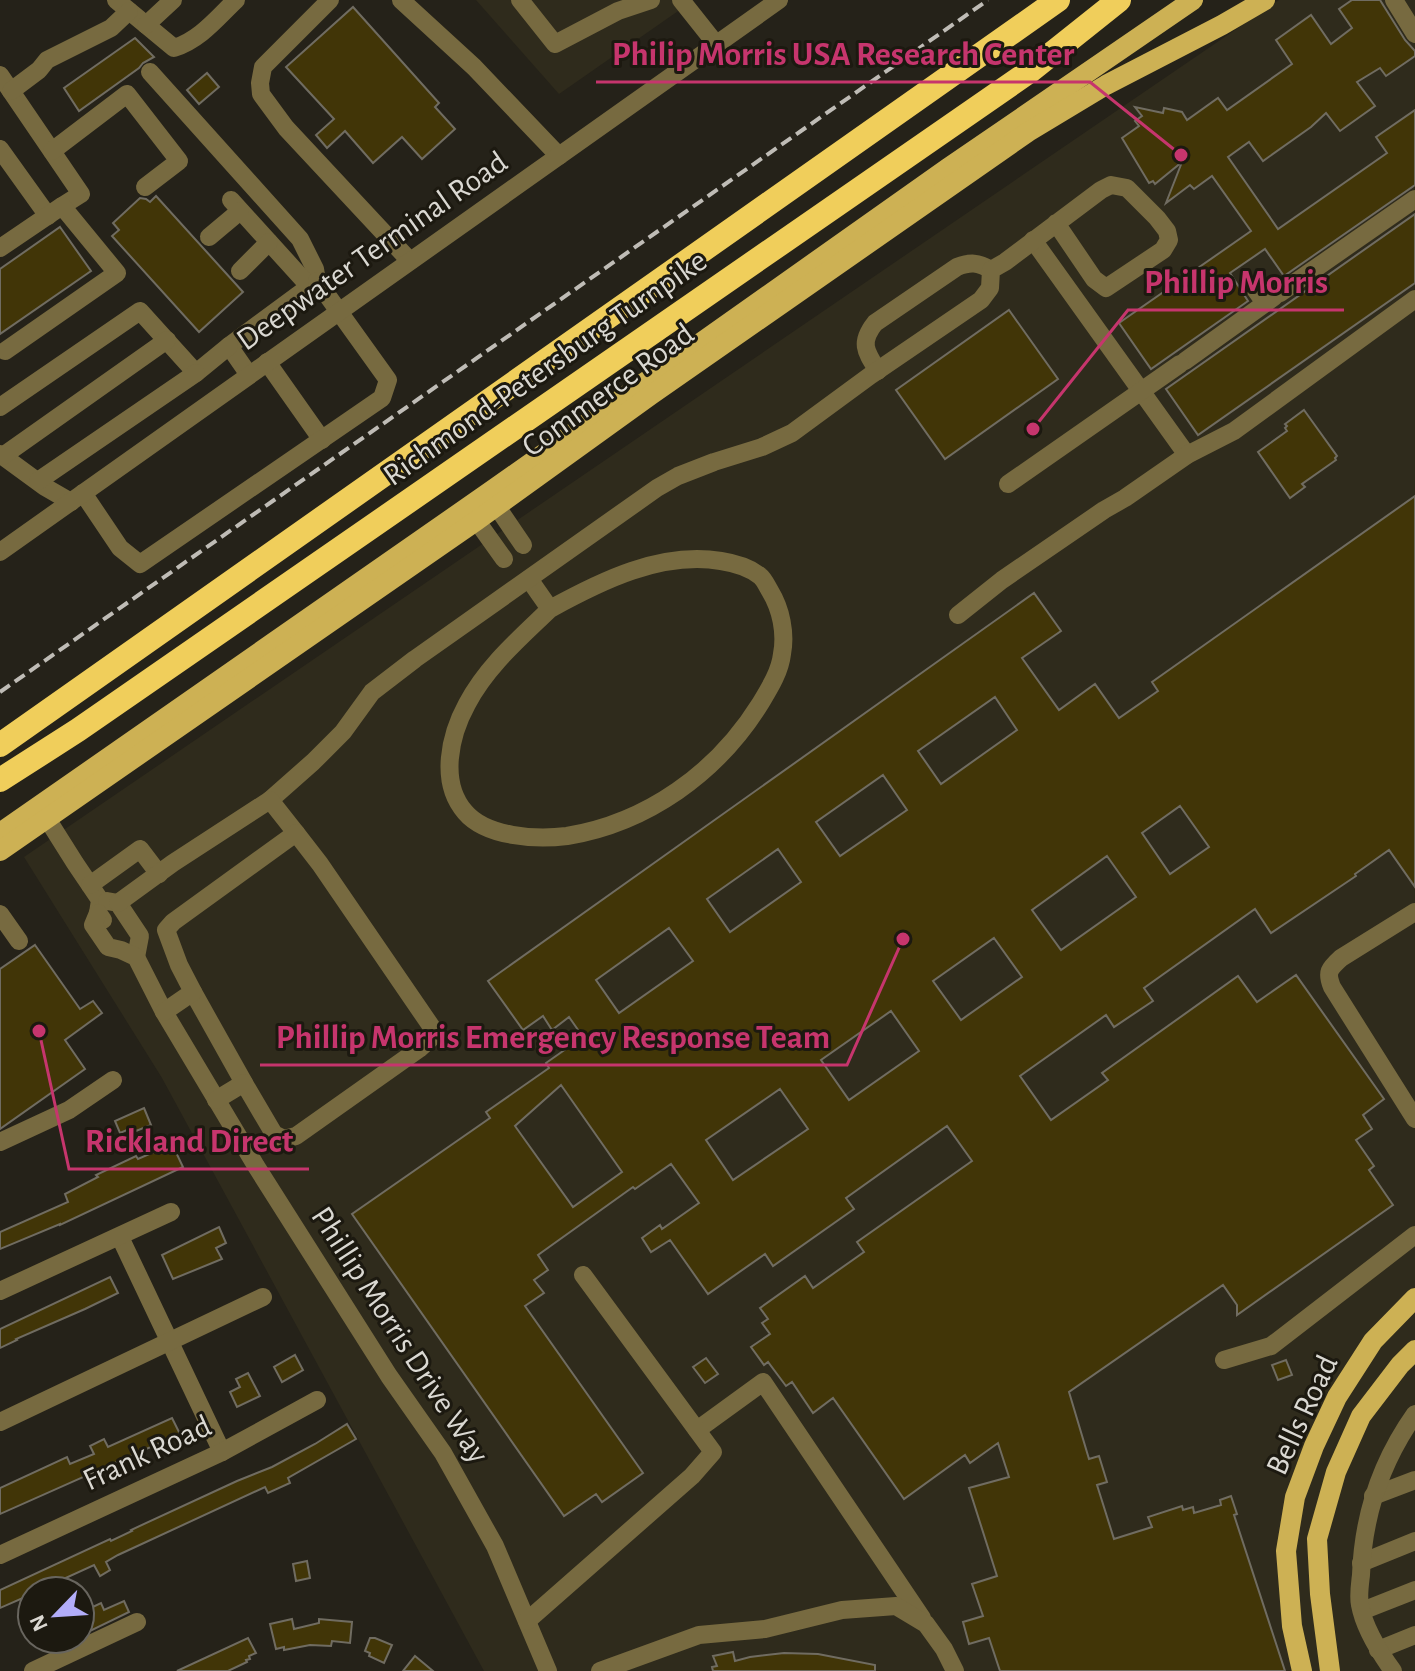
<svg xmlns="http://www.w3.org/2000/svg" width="1415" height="1671" font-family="'Alegreya Sans',sans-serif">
<rect width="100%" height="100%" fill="#252219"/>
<g fill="#2f2b1c">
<polygon points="476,0 694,0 559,94"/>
<polygon points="1279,0 1415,0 1415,1671 484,1671 162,1078 24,857"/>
</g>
<g fill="#413507" stroke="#706c61" stroke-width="2" fill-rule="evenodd">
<polygon points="1352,0 1380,0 1405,40 1415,51 1415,56 1386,76 1380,68 1357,82 1375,106 1340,131 1326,113 1311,127 1263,161 1249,142 1228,157 1278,229 1387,153 1376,137 1415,110 1415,185 1284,276 1265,249 1230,273 1248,301 1151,369 1119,323 1251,231 1212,176 1194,189 1190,185 1166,203 1182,162 1155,184 1153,181 1149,183 1122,138 1139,126 1135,121 1142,116 1135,107 1163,113 1164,108 1182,112 1187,120 1218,98 1227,110 1292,64 1276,40 1311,15 1331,44 1352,28 1339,9"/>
<polygon points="353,7 439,103 435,107 455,129 422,159 402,137 373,163 345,131 327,148 316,135 334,119 286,67"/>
<polygon points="135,38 154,57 143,63 139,68 79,111 64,88"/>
<polygon points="207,73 219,87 199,104 187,90"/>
<polygon points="156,196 243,292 199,332 112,236 119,230 113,223 140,198 146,199 150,202"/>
<polygon points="1415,214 1415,283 1198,435 1166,389"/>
<polygon points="60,227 91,271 0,334 0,269"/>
<polygon points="1009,310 1058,379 945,459 896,390"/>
<polygon points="1304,410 1337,456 1335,458 1336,460 1302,484 1305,487 1290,498 1258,452 1287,431 1285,428 1287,426 1285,424"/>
<path d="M 1415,496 L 1415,887 L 1389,850 L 1355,874 L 1356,876 L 1271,933 L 1255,909 L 1144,988 L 1153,1001 L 1114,1027 L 1106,1015 L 1020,1076 L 1051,1120 L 1108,1080 L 1102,1073 L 1238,976 L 1257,1002 L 1296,975 L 1384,1099 L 1363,1115 L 1372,1129 L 1356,1140 L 1374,1166 L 1369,1170 L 1393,1205 L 1237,1315 L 1237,1305 L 1223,1285 L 1069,1392 L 1089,1459 L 1099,1456 L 1107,1482 L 1097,1485 L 1114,1539 L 1152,1527 L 1148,1517 L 1182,1506 L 1183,1510 L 1193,1507 L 1194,1513 L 1221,1505 L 1220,1500 L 1231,1496 L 1237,1514 L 1234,1515 L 1285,1671 L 1000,1671 L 989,1638 L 969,1644 L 963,1622 L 983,1616 L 972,1584 L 997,1576 L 969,1488 L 1009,1477 L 998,1443 L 970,1463 L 965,1455 L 904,1499 L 833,1398 L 813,1413 L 792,1382 L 786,1386 L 768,1362 L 764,1365 L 751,1347 L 770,1334 L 762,1323 L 768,1319 L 760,1308 L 805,1276 L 813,1288 L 864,1252 L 857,1242 L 972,1161 L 947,1126 L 846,1198 L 854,1209 L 773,1266 L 765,1254 L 708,1294 L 670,1240 L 651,1252 L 642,1238 L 660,1225 L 662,1229 L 699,1203 L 671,1164 L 635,1189 L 633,1187 L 538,1255 L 548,1270 L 534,1280 L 544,1293 L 525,1306 L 643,1473 L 602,1502 L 596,1494 L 564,1516 L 352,1214 L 490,1118 L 486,1112 L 549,1068 L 546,1063 L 583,1037 L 569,1017 L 552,1030 L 543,1016 L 523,1030 L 488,981 L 1034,593 L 1061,631 L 1022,658 L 1059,710 L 1095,684 L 1119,718 L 1158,691 L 1152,682 ZM 995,697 L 1017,730 L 941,784 L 918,751 ZM 883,775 L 907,810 L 840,856 L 816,822 ZM 1180,806 L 1209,847 L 1170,874 L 1142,833 ZM 778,849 L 801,882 L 730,932 L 707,899 ZM 1107,856 L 1136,897 L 1061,950 L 1032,910 ZM 669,928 L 693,961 L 619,1013 L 596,980 ZM 994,938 L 1022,977 L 961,1020 L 933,981 ZM 891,1011 L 919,1051 L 849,1100 L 821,1060 ZM 561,1085 L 622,1172 L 573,1207 L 515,1126 ZM 780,1089 L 808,1129 L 733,1180 L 706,1140 Z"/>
<polygon points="35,945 80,1009 93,1001 102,1013 65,1040 85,1069 0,1129 0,969"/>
<polygon points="144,1108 151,1125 136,1131 134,1127 120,1133 115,1121"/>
<polygon points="172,1144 183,1167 60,1225 60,1224 0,1249 0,1232 68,1202 65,1194 98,1177 96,1175 136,1156 138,1159"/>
<polygon points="219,1227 226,1243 216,1248 222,1259 173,1279 162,1255"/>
<polygon points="110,1277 118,1293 85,1309 16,1339 17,1340 0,1348 0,1329"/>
<polygon points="295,1355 303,1370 282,1382 274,1367"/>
<polygon points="706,1358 718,1374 705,1383 693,1367"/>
<polygon points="1286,1360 1292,1375 1278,1380 1272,1365"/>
<polygon points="248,1373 260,1396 237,1407 230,1392 240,1387 236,1379"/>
<polygon points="172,1418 180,1434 0,1514 0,1488 67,1457 70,1464 94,1454 90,1446 104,1439 108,1447"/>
<polygon points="347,1424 356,1439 288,1478 290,1483 268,1493 265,1487 118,1555 106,1562 110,1570 100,1576 94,1565 48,1586 50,1591 32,1591 32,1594 0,1608 0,1590 110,1539 111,1541 132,1531 131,1530 237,1481 272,1467 315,1444"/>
<polygon points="307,1561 310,1578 296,1581 293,1564"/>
<polygon points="124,1601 129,1612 86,1633 80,1619 80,1613 101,1603 104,1610"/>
<polygon points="292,1619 294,1629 319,1623 319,1619 352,1622 350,1643 332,1641 331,1646 310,1645 284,1650 284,1647 276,1649 270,1624"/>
<polygon points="248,1638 256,1653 249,1656 250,1659 246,1660 247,1662 228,1671 177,1671"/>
<polygon points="370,1638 375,1638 392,1645 384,1663 369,1656 370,1653 365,1651"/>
<polygon points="733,1652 735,1661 750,1657 784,1653 818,1654 875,1665 875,1671 713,1671 712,1667 717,1666 713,1656"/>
<polygon points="415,1656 433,1671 403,1671"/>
</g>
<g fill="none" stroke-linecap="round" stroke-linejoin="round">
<g stroke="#776a40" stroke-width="18">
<path d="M 116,0 L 174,48 C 200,40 217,18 236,0"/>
<polyline points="330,0 263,67 260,83 261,94 286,128 410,261"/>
<polyline points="401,0 474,67 559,156"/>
<polyline points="520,0 555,44 618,11 651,0"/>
<polyline points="681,0 716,44"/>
<polyline points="1394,0 1415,34"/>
<polyline points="146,25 173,0"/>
<polyline points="150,72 300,239 315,269 317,281 229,346 249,375"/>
<polyline points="0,75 81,194 62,206"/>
<polyline points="11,91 39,70 47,60 111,28 129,11"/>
<polyline points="0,149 48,216"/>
<polyline points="52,151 127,94 179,161 145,187"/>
<polyline points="231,200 309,286"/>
<polyline points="209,237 240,211"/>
<polyline points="1033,240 1187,455"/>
<polyline points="0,248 62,206 117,273 5,351"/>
<polyline points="240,271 269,242"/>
<polyline points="1252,285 1265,303"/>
<polyline points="1280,293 1415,199"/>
<polyline points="1185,361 1274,297"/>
<polyline points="267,362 322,440"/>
<path d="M 878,371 C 866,352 859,343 875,323 L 957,267 C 970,262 978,262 991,270"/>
<polyline points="0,407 140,311 196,373 229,346"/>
<polyline points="0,454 45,487 71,502"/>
<polyline points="3,456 167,340"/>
<polyline points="38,481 196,373"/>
<polyline points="1008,484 1180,364"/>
<polyline points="83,493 120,548 140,564 382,398 388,380 317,281"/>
<polyline points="489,495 523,545"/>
<polyline points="469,510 504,559"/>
<polyline points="0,552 779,0"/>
<path d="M 529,579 L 550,609 C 520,638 487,666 467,704 C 450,735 439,782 465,812 C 486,837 536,840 567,836 C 647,823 717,773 760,704 C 769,689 780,672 782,654 C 786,633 781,609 770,591 C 767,586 764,579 760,576 C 749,567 734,563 721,561 C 661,551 601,581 550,609"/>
<polyline points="958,615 1002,580 1104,510 1125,498 1187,455 1234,431 1415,299"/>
<polyline points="270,800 313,762 343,732 372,692 415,659 657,488 678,476 714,462 762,447 792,433 871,375 981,300 990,288 991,270 1005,262 1101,190 1111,185 1127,188 1157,218 1167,231 1169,240 1163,250 1106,288 1094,279 1056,223"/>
<polyline points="41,809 75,863 100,900 98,913 103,920"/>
<polyline points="90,885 140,849 159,874"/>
<polyline points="107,901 118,903 140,936 136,957"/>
<polyline points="118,903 173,863 270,800 296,833"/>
<path d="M 1415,912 L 1341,958 C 1329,969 1326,972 1332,987 L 1415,1119"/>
<polyline points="98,913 93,925 108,947 121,950 136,957 164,1012 256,1166 389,1376 443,1453 495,1546 548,1671"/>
<polyline points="0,914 19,941"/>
<polyline points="193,992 244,1083"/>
<polyline points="164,1012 193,992 179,965 166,930 173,922 296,833 320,864 433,1029 430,1039 419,1049 296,1136 284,1139 274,1134 244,1083 216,1100"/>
<polyline points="0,1142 69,1110 113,1080"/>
<polyline points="120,1237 222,1452"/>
<polyline points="0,1291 171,1212"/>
<polyline points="1224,1360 1271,1346 1415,1235"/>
<polyline points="0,1422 263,1297"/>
<polyline points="697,1430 763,1382 922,1618"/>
<polyline points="1373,1496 1415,1480"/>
<polyline points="0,1555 222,1452 317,1400"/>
<polyline points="1361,1563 1415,1541"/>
<polyline points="1362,1611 1415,1590"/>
<polyline points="527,1621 692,1476 713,1452 583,1275"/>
<polyline points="1378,1650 1415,1635"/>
<polyline points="33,1671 137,1622"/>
<polyline points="600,1671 699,1635 765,1629 842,1610 896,1606 926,1624 944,1649 955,1671"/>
<path d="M 1393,1671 C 1380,1653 1364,1627 1360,1605 C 1358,1596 1360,1584 1361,1575 C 1363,1516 1381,1462 1415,1414"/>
</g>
<g stroke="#cdb154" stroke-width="20">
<polyline points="0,833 488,493 948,168 1193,0"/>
<polyline points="0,851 476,521 651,395 1028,132 1106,85 1222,25 1265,0"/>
<polyline points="1302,1671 1292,1626 1286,1551 1295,1497 1314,1446 1337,1397 1373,1341 1415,1298"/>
<polyline points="1330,1671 1320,1594 1317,1539 1336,1472 1361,1416 1400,1365 1415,1350"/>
</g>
<g stroke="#f0ce5b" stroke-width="24">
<polyline points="0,745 1058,0"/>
<polyline points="0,780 78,730 1030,71 1119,0"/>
</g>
<polyline stroke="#bfbcb6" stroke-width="4" stroke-dasharray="12 6" stroke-linecap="butt" points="0,692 988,0"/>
</g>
<g text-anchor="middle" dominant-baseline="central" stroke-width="6" stroke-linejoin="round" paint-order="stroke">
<g font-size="32" fill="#dad8d2" stroke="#1c1910">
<text transform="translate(372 251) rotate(-35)">Deepwater Terminal Road</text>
<text transform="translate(545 368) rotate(-35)">Richmond-Petersburg Turnpike</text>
<text transform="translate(608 390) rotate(-36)">Commerce Road</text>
<text transform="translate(400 1335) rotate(57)">Phillip Morris Drive Way</text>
<text transform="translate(1302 1415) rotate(-65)">Bells Road</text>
<text transform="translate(147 1453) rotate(-25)">Frank Road</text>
</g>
</g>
<path fill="none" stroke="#c6356d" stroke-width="3" d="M1181 155L1090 82H596M1033 429L1128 310H1344M903 939L847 1065H260M39 1031L69 1169H309"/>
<g fill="#c6356d" stroke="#1c1910" stroke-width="3">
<circle cx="1181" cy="155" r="8"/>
<circle cx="1033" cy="429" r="8"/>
<circle cx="903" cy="939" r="8"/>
<circle cx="39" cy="1031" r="8"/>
</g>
<g font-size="34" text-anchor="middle" font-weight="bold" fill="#c6356d" stroke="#1c1910" stroke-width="6" stroke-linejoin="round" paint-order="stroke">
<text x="843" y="65">Philip Morris USA Research Center</text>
<text x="1236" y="293">Phillip Morris</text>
<text x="553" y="1048">Phillip Morris Emergency Response Team</text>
<text x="189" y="1152">Rickland Direct</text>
</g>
<g transform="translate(56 1615) rotate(245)"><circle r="38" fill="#1c1910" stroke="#68655e" stroke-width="2"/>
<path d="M0-6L14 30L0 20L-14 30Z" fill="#b2adf9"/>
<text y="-12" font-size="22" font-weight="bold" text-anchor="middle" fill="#dad8d2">N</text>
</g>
</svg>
